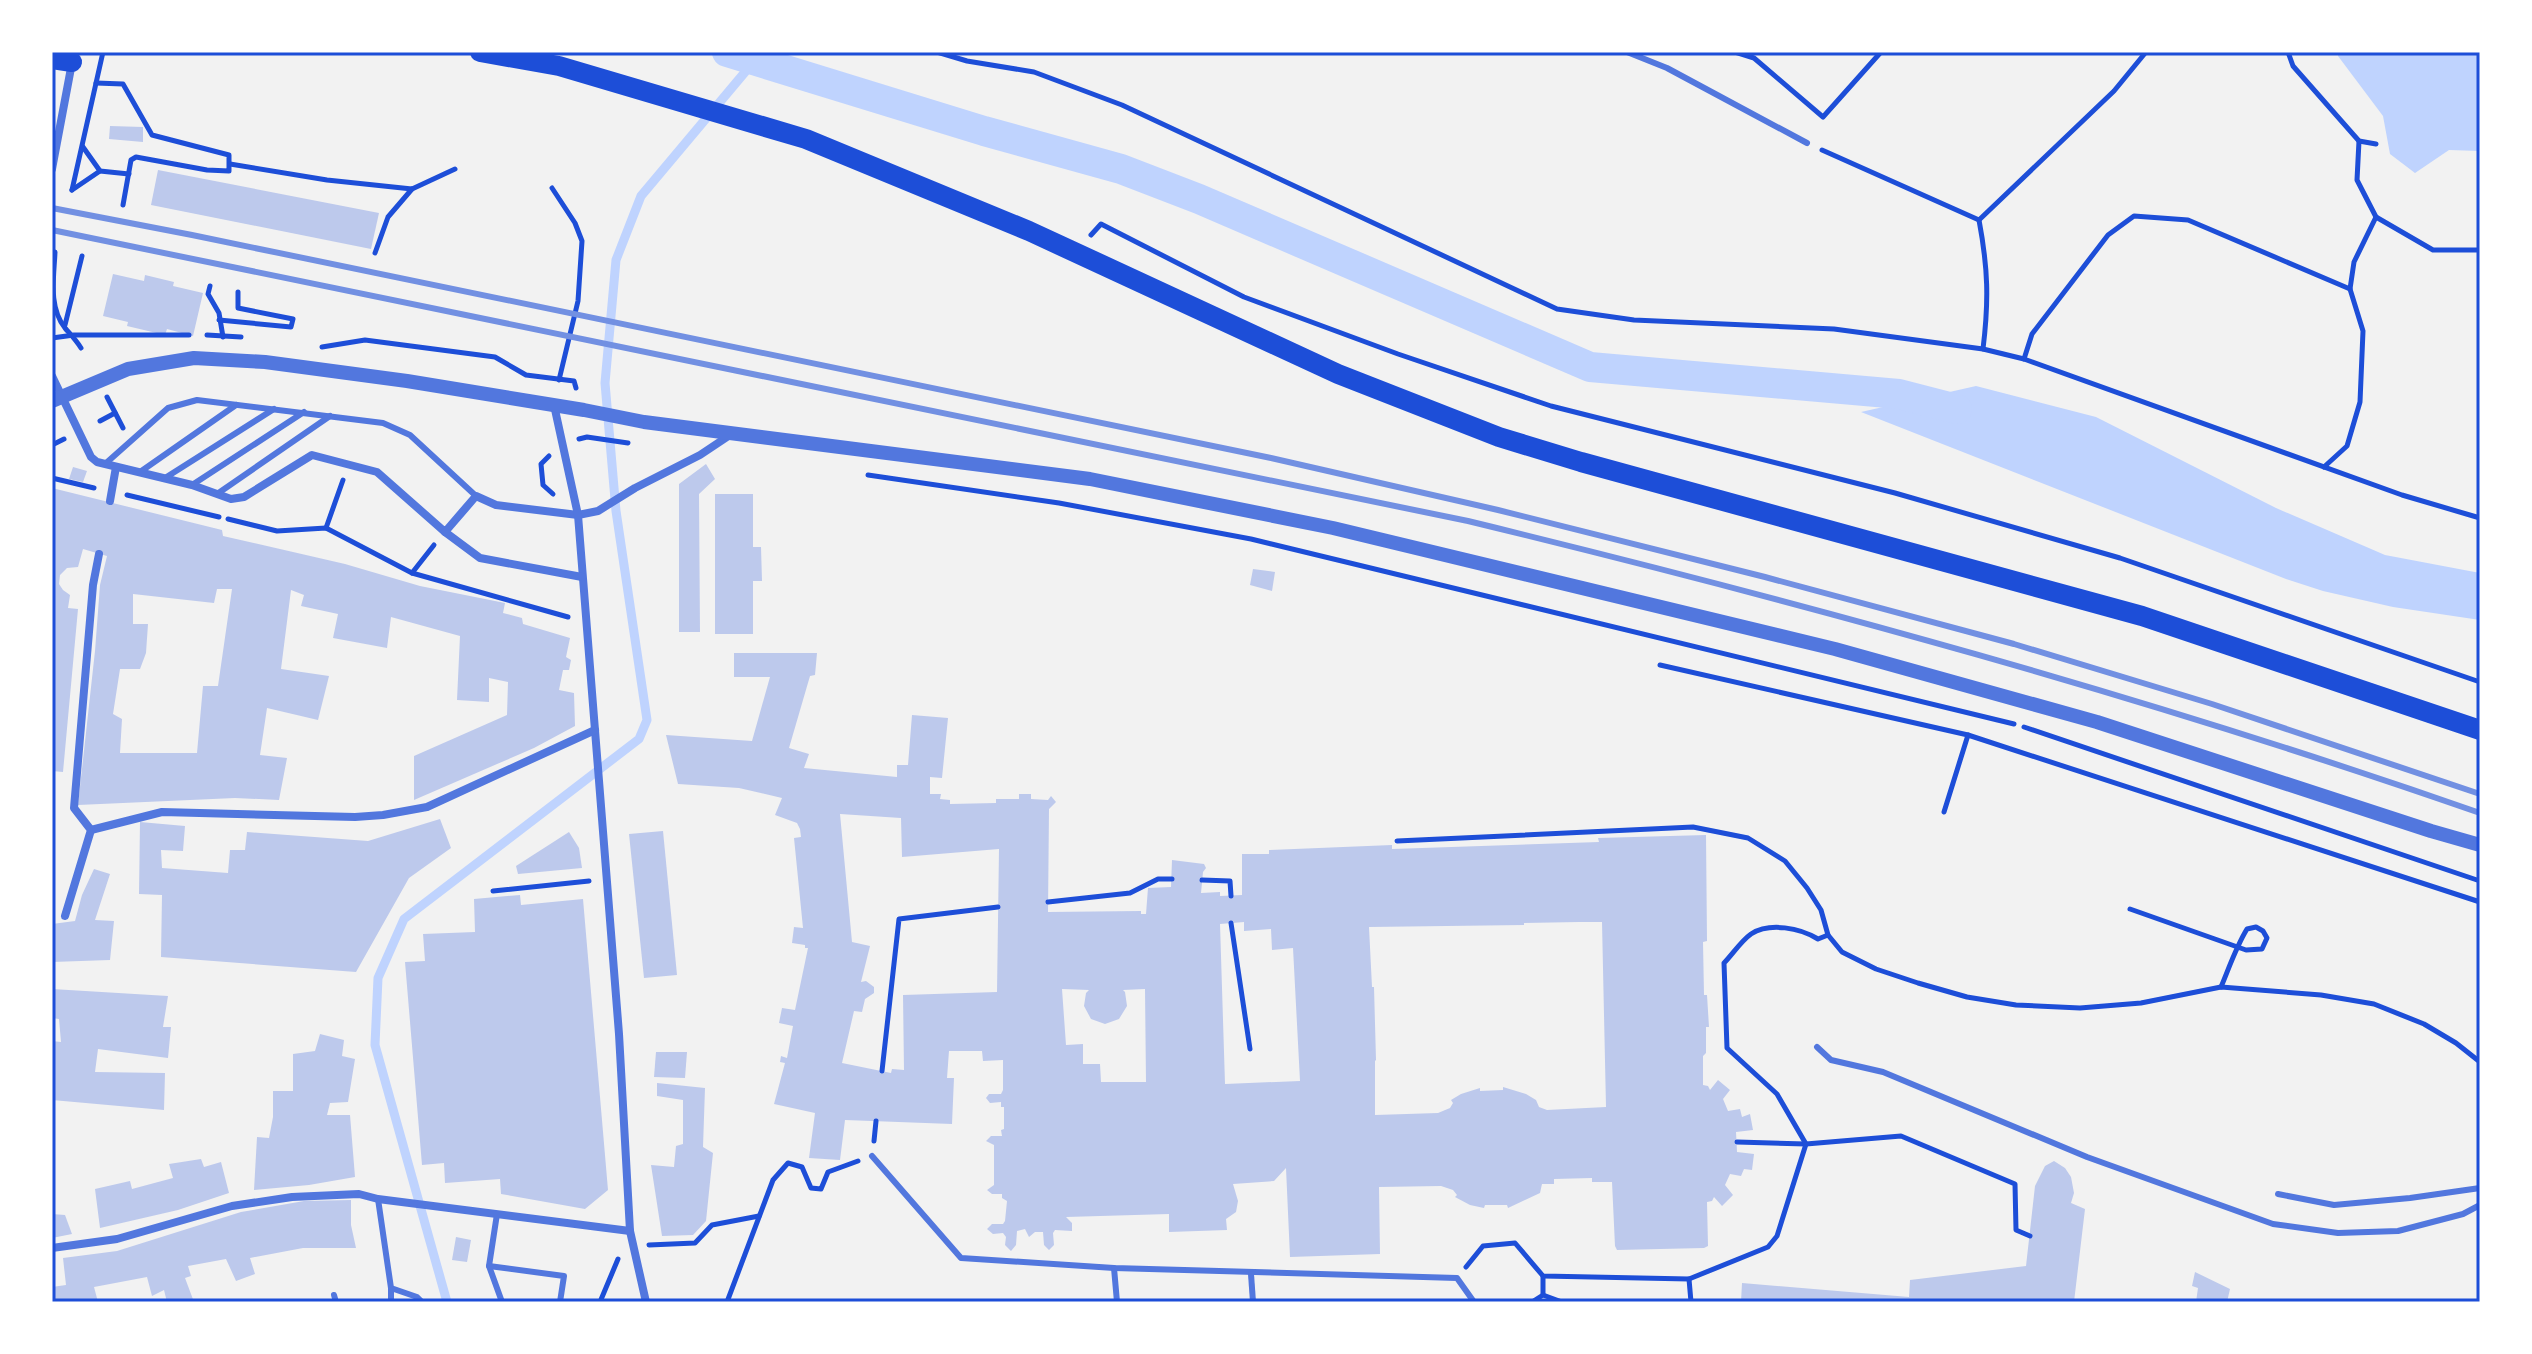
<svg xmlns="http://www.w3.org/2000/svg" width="2532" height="1354" font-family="'Exo 2',sans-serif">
<rect width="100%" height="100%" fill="#f2f2f2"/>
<g fill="#bfd3fe">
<polygon points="2338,52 2480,52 2480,151 2449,150 2415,173 2390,154 2383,116 2338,56"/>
<polygon points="1976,386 2096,417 2276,508 2385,555 2480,573 2480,620 2393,607 2323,591 2286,579 1861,412"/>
</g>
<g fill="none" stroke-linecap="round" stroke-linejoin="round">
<polyline stroke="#bfd3fe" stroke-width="9" points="447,1302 375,1045 378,978 404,919 639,739 647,720 616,511 605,383 616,260 641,196 756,59"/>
<polyline stroke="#bfd3fe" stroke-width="30" points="727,52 984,131 1121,169 1199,199 1590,367 1899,394 1957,409"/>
</g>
<g fill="#bdc9ec" fill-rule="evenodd">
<polygon points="110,126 143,127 143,142 109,139"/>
<polygon points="158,170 379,213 371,249 151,205"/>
<polygon points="113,274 144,281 145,275 174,282 173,286 203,293 193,336 167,329 165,335 127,326 128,322 103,316"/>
<polygon points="706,464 715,479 699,494 700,632 679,632 679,484"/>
<polygon points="73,467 87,471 83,482 69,479"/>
<path d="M 52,488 L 222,530 L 223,536 L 345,564 L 420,586 L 505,603 L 503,613 L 522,618 L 523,624 L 570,638 L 566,657 L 571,660 L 569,670 L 563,670 L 559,690 L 574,693 L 575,726 L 534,748 L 414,800 L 414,756 L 507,715 L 508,682 L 489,678 L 489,702 L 457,700 L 460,636 L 391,617 L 387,648 L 333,638 L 338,614 L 301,606 L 304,595 L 291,590 L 281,669 L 329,676 L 318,720 L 267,708 L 260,755 L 287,758 L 279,800 L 235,798 L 78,805 L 95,651 L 100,585 L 107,556 L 83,549 L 78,567 L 67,568 L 60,575 L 59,584 L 63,590 L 70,595 L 68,608 L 78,609 L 63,772 L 52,771 ZM 217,589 L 232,589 L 218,686 L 203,686 L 197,753 L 120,753 L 122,719 L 113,714 L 120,669 L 140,669 L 146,653 L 148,624 L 133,624 L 133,594 L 214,603 Z"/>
<polygon points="715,494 753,494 753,547 761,547 762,581 753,581 753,634 715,634"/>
<polygon points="1253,569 1275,572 1272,591 1250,585"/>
<path d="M 734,653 L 817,653 L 815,675 L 810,676 L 789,748 L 809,754 L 804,768 L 897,777 L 897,765 L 908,765 L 912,715 L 948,718 L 942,778 L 930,777 L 930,794 L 941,794 L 940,799 L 950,800 L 950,804 L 996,803 L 996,799 L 1019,799 L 1019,794 L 1031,794 L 1031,799 L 1048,800 L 1051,796 L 1056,802 L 1049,809 L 1048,912 L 1141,911 L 1141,914 L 1146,914 L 1148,888 L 1171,887 L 1172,860 L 1204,864 L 1206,868 L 1203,872 L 1201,893 L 1220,892 L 1220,896 L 1242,895 L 1242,854 L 1269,854 L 1269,850 L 1392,845 L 1392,849 L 1599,842 L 1598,838 L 1706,835 L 1707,941 L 1703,942 L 1704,995 L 1707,995 L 1709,1027 L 1706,1027 L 1706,1053 L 1703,1056 L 1703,1085 L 1708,1086 L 1710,1090 L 1718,1080 L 1730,1090 L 1723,1099 L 1728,1111 L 1740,1109 L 1742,1117 L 1750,1114 L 1753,1130 L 1736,1132 L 1737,1152 L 1754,1154 L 1752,1170 L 1744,1169 L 1741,1176 L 1730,1174 L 1725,1185 L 1733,1195 L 1722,1206 L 1714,1197 L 1712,1201 L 1707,1202 L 1708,1246 L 1704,1248 L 1617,1250 L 1615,1246 L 1612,1182 L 1592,1182 L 1592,1178 L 1554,1179 L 1554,1184 L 1542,1184 L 1540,1193 L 1508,1208 L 1507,1205 L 1485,1205 L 1484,1208 L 1470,1205 L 1455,1197 L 1457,1195 L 1453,1190 L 1441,1186 L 1379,1187 L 1380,1254 L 1290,1257 L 1286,1168 L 1274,1181 L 1233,1184 L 1238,1201 L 1236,1212 L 1226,1219 L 1227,1230 L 1169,1232 L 1169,1214 L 1066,1217 L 1072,1223 L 1072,1231 L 1055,1230 L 1053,1233 L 1054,1245 L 1049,1250 L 1044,1245 L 1043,1232 L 1035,1232 L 1029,1237 L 1025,1229 L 1017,1231 L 1016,1245 L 1011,1251 L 1005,1245 L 1006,1237 L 1003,1233 L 993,1234 L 987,1229 L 992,1224 L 1003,1224 L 1005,1221 L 1007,1201 L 1002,1198 L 1002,1194 L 992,1194 L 987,1190 L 994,1185 L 994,1145 L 986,1141 L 991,1136 L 1002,1136 L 1001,1130 L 1004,1129 L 1004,1107 L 1001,1107 L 1001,1102 L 990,1103 L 986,1098 L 989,1094 L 1001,1094 L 1003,1090 L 1003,1060 L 983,1061 L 982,1051 L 949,1051 L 947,1078 L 954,1078 L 952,1124 L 845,1120 L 840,1160 L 809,1158 L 815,1113 L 774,1104 L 785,1063 L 780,1062 L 781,1056 L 787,1058 L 793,1026 L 779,1023 L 782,1008 L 795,1010 L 808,948 L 805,948 L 805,945 L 792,943 L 794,927 L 803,928 L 794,838 L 801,837 L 800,829 L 797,823 L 775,815 L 782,798 L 739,788 L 678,784 L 666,735 L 752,741 L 770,677 L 734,677 ZM 840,814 L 901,818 L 902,857 L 999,849 L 997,992 L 903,995 L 904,1070 L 892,1069 L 891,1073 L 842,1063 L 854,1011 L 862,1012 L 865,999 L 874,993 L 874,987 L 866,981 L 861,982 L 870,946 L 852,942 ZM 1244,922 L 1244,931 L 1271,929 L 1272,950 L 1293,948 L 1300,1081 L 1225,1084 L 1220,924 ZM 1579,922 L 1602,922 L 1606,1107 L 1547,1110 L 1539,1107 L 1536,1100 L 1526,1094 L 1503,1087 L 1503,1090 L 1480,1091 L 1480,1088 L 1461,1094 L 1451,1100 L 1453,1103 L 1450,1108 L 1438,1113 L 1375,1115 L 1375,1061 L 1376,1060 L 1374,987 L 1372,987 L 1369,927 L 1524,925 L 1524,923 ZM 1062,989 L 1089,990 L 1086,993 L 1084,1006 L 1091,1019 L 1105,1024 L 1119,1019 L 1127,1006 L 1125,992 L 1123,990 L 1145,989 L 1146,1082 L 1101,1082 L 1100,1064 L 1083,1064 L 1083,1044 L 1066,1045 Z"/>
<polygon points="440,819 451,848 409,878 356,972 161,957 162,895 139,894 140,822 185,826 183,851 161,850 162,868 228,873 230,850 245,850 247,832 368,841"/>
<polygon points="663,831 677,975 644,978 629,834"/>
<polygon points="569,832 579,848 582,868 518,874 516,866"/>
<polygon points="94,869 110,874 95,920 114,921 110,960 52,962 52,924 75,921 82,895"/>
<polygon points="520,895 521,905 583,899 608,1190 585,1209 501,1194 500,1179 445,1183 444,1163 422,1165 405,962 425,961 423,934 475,932 474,899"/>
<polygon points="52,989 168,996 163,1027 171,1027 168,1058 98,1049 95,1072 165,1073 164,1110 52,1100 52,1041 61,1042 59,1019 52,1018"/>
<polygon points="320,1034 344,1040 342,1056 355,1059 348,1102 330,1103 327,1115 350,1115 355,1177 309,1185 254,1190 257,1137 269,1138 273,1117 273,1091 293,1091 293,1054 315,1051"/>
<polygon points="656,1052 687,1052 685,1078 654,1077"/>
<polygon points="657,1083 705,1088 703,1147 713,1153 706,1221 693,1235 662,1236 651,1165 674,1167 676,1146 683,1144 683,1100 657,1096"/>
<polygon points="201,1159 204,1167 221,1162 229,1193 178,1210 100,1228 95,1189 130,1181 132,1189 173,1178 169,1164"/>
<polygon points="2054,1161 2065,1168 2071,1177 2074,1193 2071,1203 2085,1209 2074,1302 1741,1302 1742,1283 1909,1297 1910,1280 2026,1266 2035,1186 2045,1166"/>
<polygon points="351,1200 351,1225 356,1248 303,1248 250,1258 255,1274 236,1281 226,1259 188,1266 191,1276 185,1278 194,1302 167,1302 164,1290 152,1296 147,1277 94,1287 98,1302 52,1302 52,1287 66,1285 63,1258 117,1251 241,1212 304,1201"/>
<polygon points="52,1214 65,1215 72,1234 52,1238"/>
<polygon points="456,1237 471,1240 467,1262 452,1260"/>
<polygon points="2195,1272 2230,1289 2227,1302 2196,1302 2198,1288 2192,1286"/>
</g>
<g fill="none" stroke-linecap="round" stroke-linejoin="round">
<g stroke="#1d4ed8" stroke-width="5">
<polyline points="937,52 967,61 1034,72 1122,105 1557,309 1634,320 1834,329 1983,349 2024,359 2402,495 2480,518"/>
<polyline points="1735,52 1754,58 1823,117 1881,52"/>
<polyline points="2288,52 2293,66 2359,141 2376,144"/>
<polyline points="96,83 123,84 152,135 229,155 229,171 207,170 136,157 131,160 123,205"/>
<polyline points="2359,141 2357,180 2376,217 2433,250 2480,250"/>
<polyline points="83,147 100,171 129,174"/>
<polyline points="1822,150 1979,220 2114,91 2146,52"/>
<polyline points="230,164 327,180 412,189 455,169"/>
<polyline points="552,188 575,223 582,241 578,301 559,380"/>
<polyline points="72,190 103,52"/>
<polyline points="72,190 100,171"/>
<path d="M 1979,220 C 1988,268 1989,300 1983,349"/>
<polyline points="1091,235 1101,224 1244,297 1398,354 1551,406 1895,493 2120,558 2480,682"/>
<path d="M 55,252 C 54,277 48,306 65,328 C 71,335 76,340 81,348"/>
<polyline points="375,253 388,217 412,189"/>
<polyline points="210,286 208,294 219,313 223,337"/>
<polyline points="219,320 291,327 293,319 238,308 238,292"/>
<polyline points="65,325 82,256"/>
<polyline points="207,335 241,337"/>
<polyline points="52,338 74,335 189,335"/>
<polyline points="322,347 365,340 495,357 526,375 574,381 576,388"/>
<polyline points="2024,359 2032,334 2108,235 2134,216 2188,220 2350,289"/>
<polyline points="107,397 123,428"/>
<polyline points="100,421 115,413"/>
<polyline points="579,439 587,437 628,443"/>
<polyline points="52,445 64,439"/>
<polyline points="549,456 541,464 543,485 553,494"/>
<polyline points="2324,467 2347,446 2360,402 2363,331 2350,289 2354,262 2376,217"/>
<polyline points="868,475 1059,503 1251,539 2014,724"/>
<polyline points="52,478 94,488"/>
<polyline points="127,495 219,517"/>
<polyline points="228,519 277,531 326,528 412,573 568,617"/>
<polyline points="326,528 343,480"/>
<polyline points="412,573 434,545"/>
<polyline points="1660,665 1968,735 2480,902"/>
<polyline points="2024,727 2480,881"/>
<polyline points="1944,812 1968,735"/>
<polyline points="1397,841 1693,827 1748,838 1785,861 1807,888 1821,910 1828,935 1842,952 1876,969 1918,983 1967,997 2016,1005 2080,1008 2141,1003 2221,987 2321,995 2374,1004 2424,1024 2456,1043 2480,1062"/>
<polyline points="1202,880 1230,881 1231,896"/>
<polyline points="493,891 589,881"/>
<polyline points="1048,902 1130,893 1158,879 1172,879"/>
<path d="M 2130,909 L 2246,950 L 2262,949 L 2267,938 L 2263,931 L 2256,927 L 2247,929 C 2236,947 2229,968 2221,987"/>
<polyline points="1231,923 1250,1049"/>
<polyline points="882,1071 899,919 998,907"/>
<polyline points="874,1141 876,1121"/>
<polyline points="1737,1142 1806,1144 1901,1136 2015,1184 2016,1230 2030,1236"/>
<polyline points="649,1245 695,1243 712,1225 759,1216"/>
<path d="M 1466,1267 L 1483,1246 L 1515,1243 L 1543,1276 L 1689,1279 L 1768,1247 L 1777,1236 L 1806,1144 L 1777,1094 L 1727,1048 L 1724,963 C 1732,955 1741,941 1751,934 C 1770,922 1800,928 1818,939 L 1828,935"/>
<polyline points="1543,1276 1543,1295"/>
<polyline points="1689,1279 1691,1302"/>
<polyline points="600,1302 618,1259"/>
<polyline points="727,1302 773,1180 788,1163 802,1167 811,1188 821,1189 828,1172 858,1161"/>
<polyline points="1532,1302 1543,1295 1562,1302"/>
</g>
<g stroke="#5277de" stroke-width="6">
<polyline points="1627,52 1667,68 1807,143"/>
<polyline points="105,464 168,408 197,400 383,423 410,435 476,496"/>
<polyline points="140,472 236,405"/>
<polyline points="165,478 274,409"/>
<polyline points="192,485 304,412"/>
<polyline points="217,494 330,416"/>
<polyline points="1817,1047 1831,1060 1883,1072 2087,1157 2273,1224 2338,1233 2398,1231 2463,1214 2480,1205"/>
<polyline points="872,1156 961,1258 1114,1268 1457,1278 1474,1302"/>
<polyline points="2278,1194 2334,1205 2410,1198 2480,1188"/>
<polyline points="378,1199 391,1288 417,1297 422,1302"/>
<polyline points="497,1214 489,1266 502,1302"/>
<polyline points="489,1266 564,1276 560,1302"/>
<polyline points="1114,1268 1117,1302"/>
<polyline points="1251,1274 1253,1302"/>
<polyline points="391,1288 391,1302"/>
<polyline points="334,1295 336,1302"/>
</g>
<g stroke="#5277de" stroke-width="8">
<polyline points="52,169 74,52"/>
<polyline points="52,376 91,457 97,462 192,485 231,499 244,497 312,455 377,472 445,532 476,496 496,505 578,515 598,511 635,488 700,455 730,435"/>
<polyline points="554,405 578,515 619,1034 630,1231 646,1302"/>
<polyline points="110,501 116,467"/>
<polyline points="445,532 480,558 582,577"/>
<polyline points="91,830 162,812 355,817 383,815 427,807 595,730"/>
<polyline points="65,916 91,830 74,808 93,585 99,554"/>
<polyline points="52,1248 117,1239 232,1206 292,1197 359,1194 378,1199 630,1231"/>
</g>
<polyline stroke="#5277de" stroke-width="14" points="52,401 128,369 194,358 265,362 407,381 584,410 644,422 1090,479 1333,528 1835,649 2097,722 2431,831 2480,845"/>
<g stroke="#1d4ed8" stroke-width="20">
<polyline points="480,52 559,66 806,139 1029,231 1338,374 1499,437 1581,462 2142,616 2480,730"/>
<polyline points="52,59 72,62"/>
</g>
<g stroke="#7290e2" stroke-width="6">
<polyline points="52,208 192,235 1271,458 1498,510 1765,577 2014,644 2212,704 2480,794"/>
<path d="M 52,230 L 1468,521 C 1809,604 2148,697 2480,813"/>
</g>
</g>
<rect width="2532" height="1354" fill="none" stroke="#ffffff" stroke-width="108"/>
<rect x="54" y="54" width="2424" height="1246" fill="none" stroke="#1d4ed8" stroke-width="3"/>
</svg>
